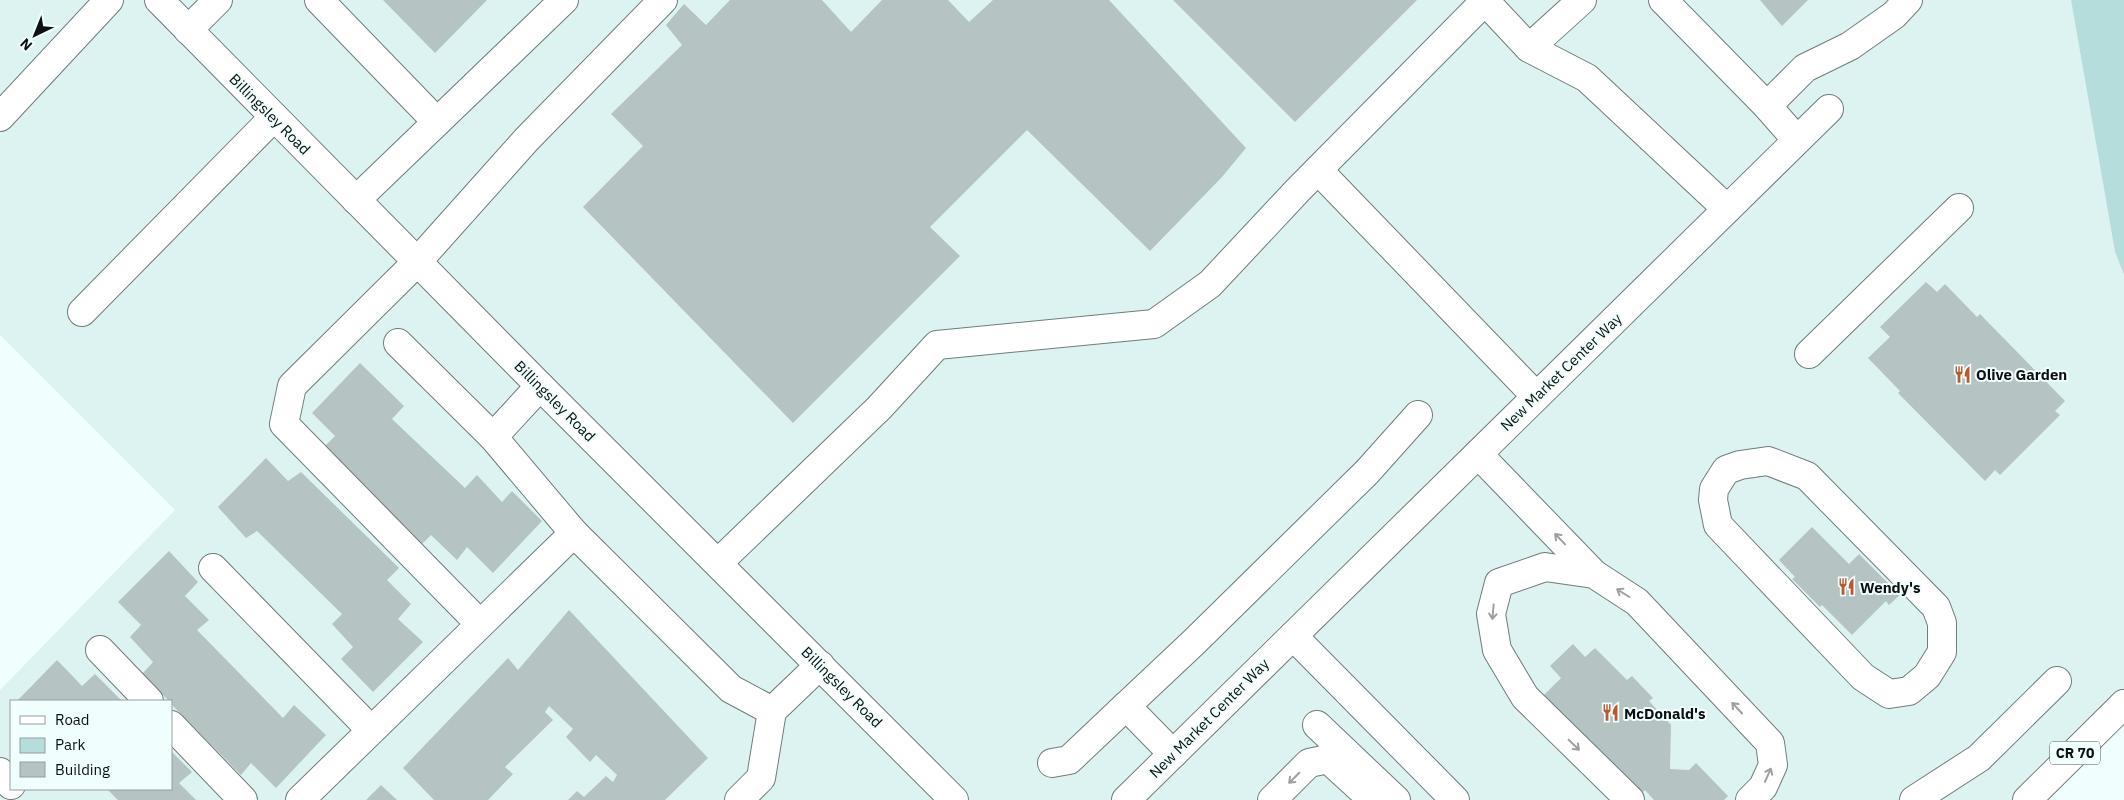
<svg xmlns="http://www.w3.org/2000/svg" width="2124" height="800" font-family="'IBM Plex Sans',sans-serif">
<rect width="100%" height="100%" fill="#f1fefe"/>
<path fill="#ddf3f2" fill-rule="evenodd" d="M 0,0 L 2071,0 L 2115,252 L 2124,275 L 2124,703 L 2027,800 L 0,800 L 0,690 L 175,510 L 0,335 ZM 11,701 L 171,701 L 171,789 L 11,789 Z"/>
<polygon fill="#b5dddb" points="2071,0 2124,0 2124,275 2115,252"/>
<g fill="#b5c3c2">
<polygon points="383,0 487,0 435,53"/>
<polygon points="730,0 822,0 851,32 882,0 948,0 969,22 993,0 1109,0 1246,148 1222,177 1150,251 1027,130 930,227 960,256 793,423 583,207 643,146 611,114 682,45 666,25 684,4 706,25"/>
<polygon points="1173,0 1417,0 1295,122"/>
<polygon points="1760,0 1808,0 1782,26"/>
<polygon points="1926,282 1937,292 1945,284 1977,317 1980,314 2065,401 2055,411 2060,415 2000,475 1995,470 1985,481 1898,393 1900,391 1868,358 1890,337 1880,327"/>
<polygon points="360,363 404,406 392,419 465,488 477,475 502,502 512,491 542,521 493,573 467,547 457,560 431,535 419,547 321,450 335,436 312,413"/>
<polygon points="266,458 288,481 301,472 399,568 387,580 411,604 398,619 423,642 373,692 341,659 353,647 332,624 342,614 257,531 246,538 218,507"/>
<polygon points="1812,527 1849,564 1859,554 1900,595 1889,605 1886,601 1852,635 1822,605 1820,607 1792,579 1795,577 1779,560"/>
<polygon points="169,551 198,582 185,596 209,620 197,630 283,718 294,705 326,735 276,788 251,763 241,775 171,704 171,701 169,701 142,674 153,662 130,637 141,625 118,602"/>
<polygon points="569,610 708,758 665,800 568,800 577,791 584,797 606,776 613,782 617,775 596,755 590,762 566,737 573,729 549,706 545,712 553,720 505,767 513,774 488,800 434,800 403,768 508,658 518,670"/>
<polygon points="1573,644 1585,657 1595,648 1627,680 1632,676 1653,698 1649,701 1671,725 1670,769 1689,770 1696,763 1728,796 1724,800 1654,800 1645,790 1640,795 1543,696 1561,678 1550,666"/>
<polygon points="57,660 82,686 95,674 122,701 17,701"/>
<polygon points="171,751 192,772 179,783 196,800 118,800 107,789 171,789"/>
<polygon points="381,785 397,800 366,800"/>
</g>
<g fill="none" stroke-linecap="round" stroke-linejoin="round">
<defs>
<g id="minor">
<polyline points="159,0 540,386 954,800"/>
<polyline points="319,0 437,122"/>
<polyline points="1484,0 1529,48 1587,78 1727,209"/>
<polyline points="1663,0 1767,106 1797,140"/>
<polyline points="188,30 218,0"/>
<polyline points="1529,48 1582,0"/>
<polyline points="1767,106 1805,68 1850,46 1894,15 1908,0"/>
<polyline points="0,117 109,0"/>
<polyline points="1318,170 1536,396"/>
<polyline points="356,200 564,0"/>
<polyline points="82,312 274,117"/>
<polyline points="398,343 493,437"/>
<polyline points="1809,354 1959,208"/>
<polyline points="540,386 493,437 574,533"/>
<polyline points="1478,454 1594,574"/>
<polygon points="1768,461 1807,476 1936,607 1942,623 1942,652 1927,676 1909,691 1889,694 1863,677 1718,525 1713,500 1714,489 1726,470 1740,465"/>
<polyline points="718,563 879,408 937,345 1154,324 1210,284 1298,190 1485,1"/>
<polyline points="213,568 371,730"/>
<polyline points="480,624 284,424 292,386 417,262 527,139 663,0"/>
<polyline points="1293,636 1455,800"/>
<polyline points="100,650 149,701"/>
<polyline points="1126,706 1193,643 1367,472 1418,415"/>
<polyline points="171,725 243,800"/>
<polyline points="1317,725 1396,800"/>
<polyline points="1052,763 1069,760 1126,706 1173,754"/>
<polyline points="0,772 11,785"/>
<polyline points="300,800 574,533 731,689 772,711"/>
<polyline points="739,800 761,778 772,711 820,665"/>
<polyline points="1126,800 1829,109"/>
<polyline points="1272,800 1309,763 1328,759 1373,800"/>
<polyline points="1630,800 1525,697 1497,650 1491,614 1499,583 1545,567 1594,574 1637,602 1770,743 1773,765 1763,787 1750,800"/>
<polyline points="1914,800 1979,758 2057,681"/>
</g>
<polyline id="major" points="2027,800 2124,704"/>
<polyline id="highway" points="2123,705 2124,704"/>
</defs>
<use href="#minor" stroke="#707c7b" stroke-width="30"/>
<use href="#major" stroke="#707c7b" stroke-width="30"/>
<use href="#highway" stroke="#707c7b" stroke-width="30"/>
<use href="#minor" stroke="#fff" stroke-width="28"/>
<use href="#major" stroke="#fff" stroke-width="28"/>
<use href="#highway" stroke="#fff" stroke-width="28"/>
</g>
<defs><path id="oneway-shaft" d="M-6 0H5M1.5-3L5.5 0L1.5 3" fill="none" stroke-width="1.6" stroke-linecap="round" stroke-linejoin="round" transform="scale(1.25)"/></defs>
<g stroke="#9e9f9f">
<use href="#oneway-shaft" transform="translate(1560 539) rotate(-134)"/>
<use href="#oneway-shaft" transform="translate(1623 593) rotate(-148)"/>
<use href="#oneway-shaft" transform="translate(1493 612) rotate(95)"/>
<use href="#oneway-shaft" transform="translate(1737 708) rotate(-133)"/>
<use href="#oneway-shaft" transform="translate(1574 745) rotate(44)"/>
<use href="#oneway-shaft" transform="translate(1768 775) rotate(-66)"/>
<use href="#oneway-shaft" transform="translate(1294 778) rotate(135)"/>
</g>
<defs>
<symbol id="restaurant-bare" viewBox="-9 -9 18 18"><path d="M-5-6h1v4h1v-4h1v4h1v-4h1v5L-1.5 .5V6h-2V.5L-5-1ZM5-6V6H3V1.5H1.5Q1.5-4 5-6Z" fill="#be572b" stroke="#f1fefe" stroke-width="2.5" paint-order="stroke"/></symbol>
</defs>
<g fill-rule="evenodd">
<use href="#restaurant-bare" x="1950" y="362" width="25" height="25"/>
<use href="#restaurant-bare" x="1834" y="574" width="25" height="25"/>
<use href="#restaurant-bare" x="1598" y="700" width="25" height="25"/>
</g>
<g text-anchor="middle" dominant-baseline="central" stroke-width="4" stroke-linejoin="round" paint-order="stroke">
<rect fill="#f1fefe" stroke="#515757" stroke-width="1" x="2050" y="741.5" width="50" height="23" rx="4"/>
<g font-size="14" font-weight="bold" fill="#0c1010">
<text x="2075" y="753">CR 70</text>
</g>
<g font-size="15" fill="#0c1010" stroke="#f1fefe">
<text transform="translate(270 114) rotate(45)">Billingsley Road</text>
<text transform="translate(1561 372) rotate(-44)">New Market Center Way</text>
<text transform="translate(555 401) rotate(45)">Billingsley Road</text>
<text transform="translate(842 687) rotate(45)">Billingsley Road</text>
<text transform="translate(1209 718) rotate(-45)">New Market Center Way</text>
</g>
<g font-size="15" font-weight="bold" fill="#0c1010" stroke="#f1fefe" text-anchor="start">
<text x="1976" y="374">Olive Garden</text>
<text x="1860" y="587">Wendy's</text>
<text x="1624" y="713">McDonald's</text>
</g>
</g>
<rect x="10" y="700" width="162" height="90" fill="#f1fefe" stroke="#959f9f"/>
<rect x="20" y="716" width="25" height="8" fill="#ffffff" stroke="#959f9f"/>
<text x="55" y="725" font-size="15" fill="#0c1010">Road</text>
<rect x="20" y="738" width="25" height="15" fill="#b5dddb" stroke="#959f9f"/>
<text x="55" y="750" font-size="15" fill="#0c1010">Park</text>
<rect x="20" y="762" width="25" height="15" fill="#b5c3c2" stroke="#959f9f"/>
<text x="55" y="775" font-size="15" fill="#0c1010">Building</text>
<g transform="translate(35 35) rotate(223)" stroke="#f1fefe" stroke-width="4" paint-order="stroke">
<path d="M0-4L9 19L0 12L-9 19Z" fill="#0c1010"/>
<text y="-8" font-size="14" font-weight="bold" text-anchor="middle" fill="#0c1010">N</text>
</g>
</svg>
